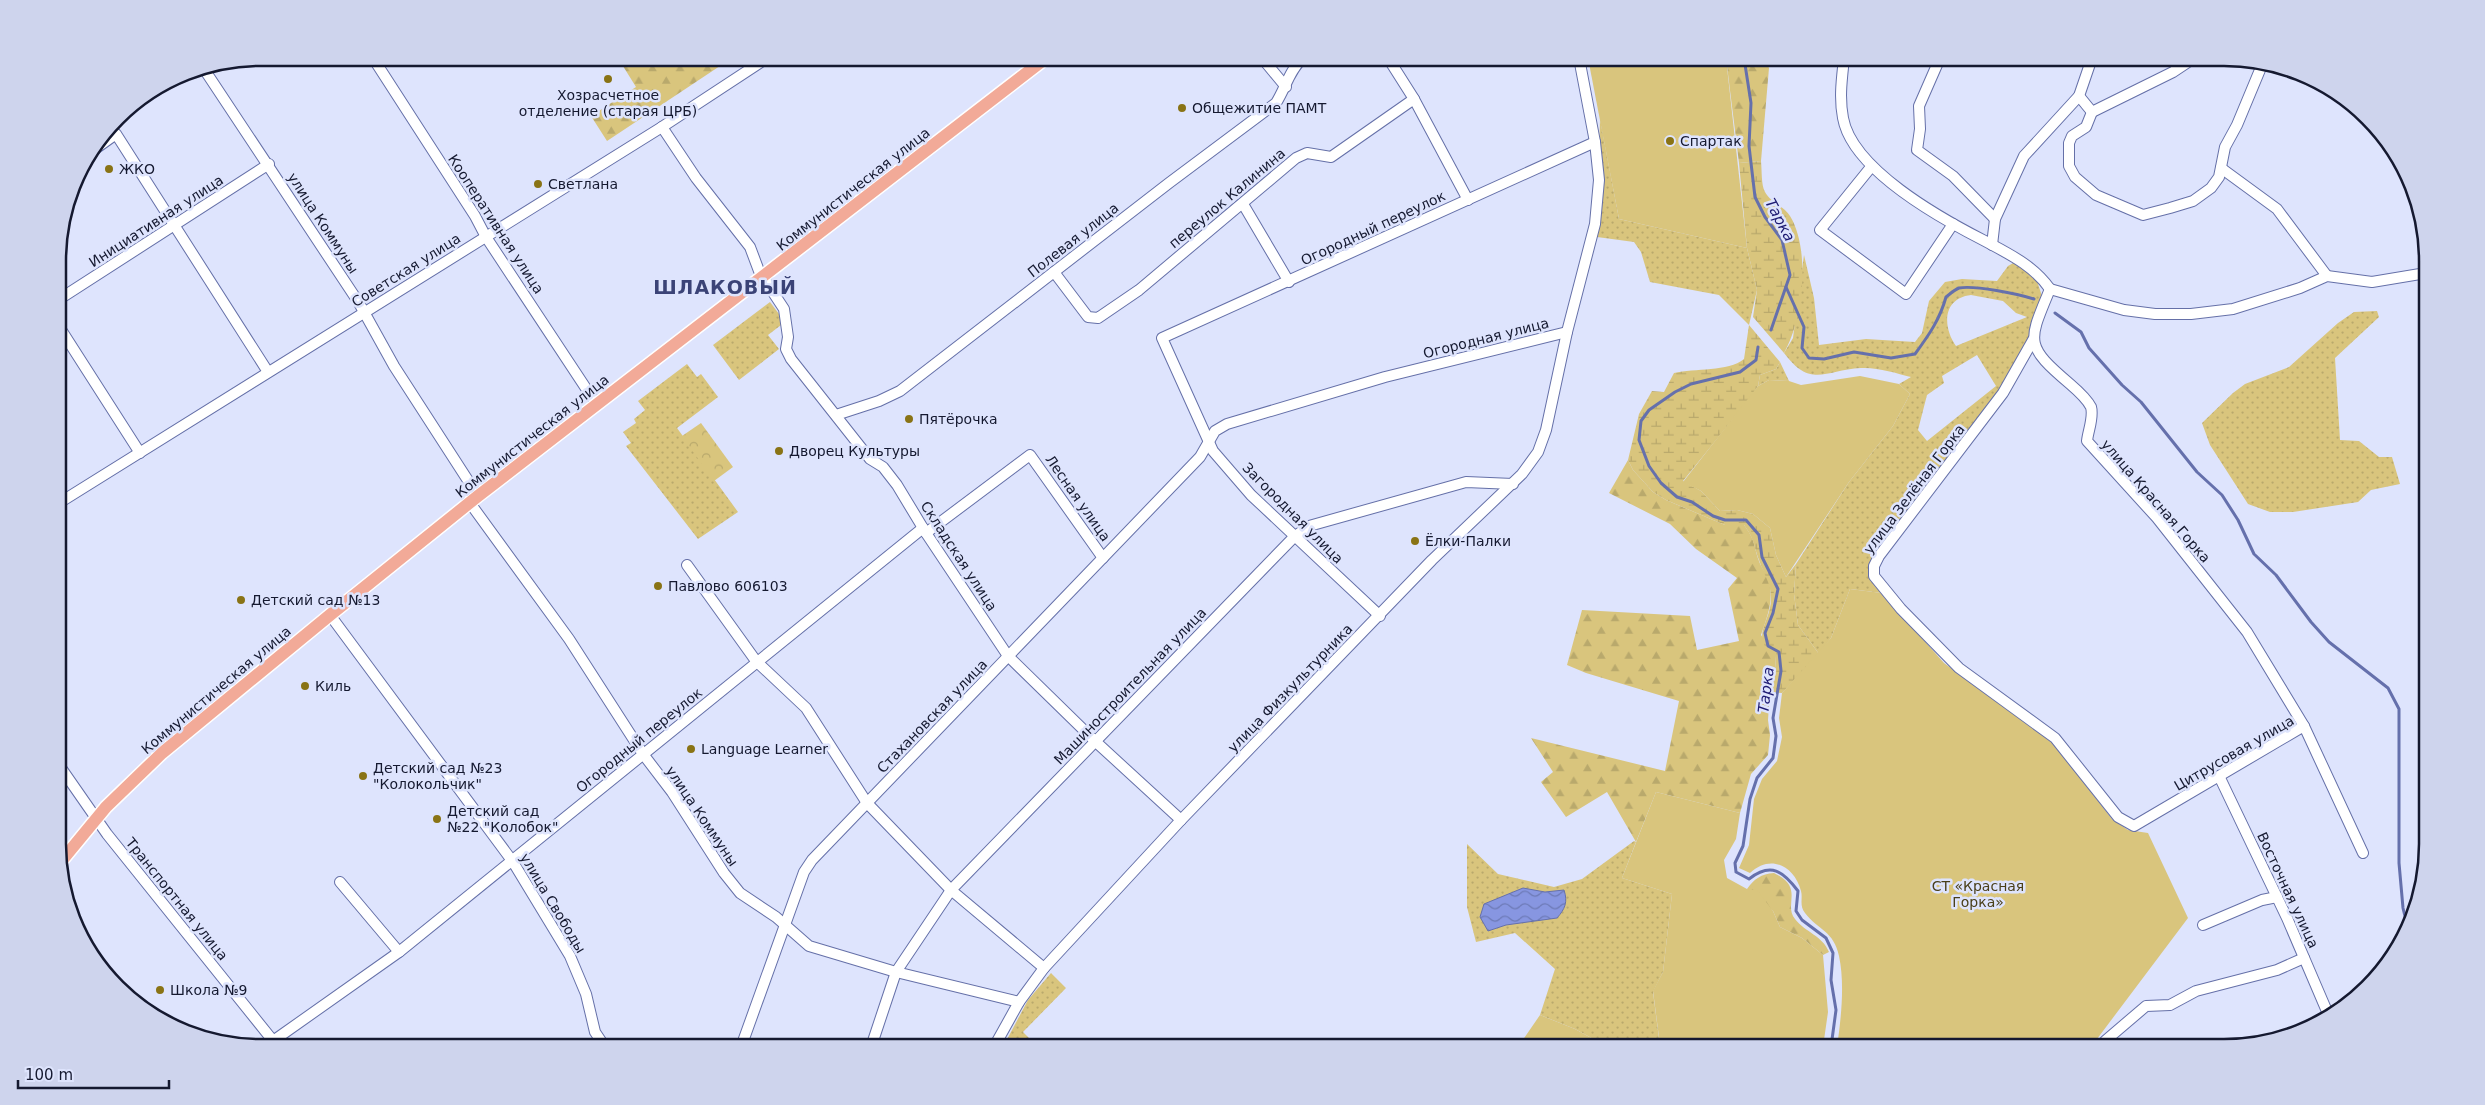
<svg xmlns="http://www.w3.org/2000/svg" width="2485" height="1105" font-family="'DejaVu Sans',sans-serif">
<defs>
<pattern id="grass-dots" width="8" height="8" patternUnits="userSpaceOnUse" patternTransform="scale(1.25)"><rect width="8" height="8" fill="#d9c57d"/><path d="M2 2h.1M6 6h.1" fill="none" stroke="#b9a96c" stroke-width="1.8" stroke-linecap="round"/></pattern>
<pattern id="forest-firs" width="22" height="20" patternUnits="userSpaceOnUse" patternTransform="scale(1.25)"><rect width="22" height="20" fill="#d9c57d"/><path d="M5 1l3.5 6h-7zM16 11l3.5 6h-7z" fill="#b9a96c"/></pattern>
<pattern id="wetland-marsh" width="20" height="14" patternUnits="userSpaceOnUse" patternTransform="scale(1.25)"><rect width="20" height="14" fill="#d9c57d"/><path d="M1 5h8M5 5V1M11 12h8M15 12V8" fill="none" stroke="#b9a96c"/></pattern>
<pattern id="park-crowns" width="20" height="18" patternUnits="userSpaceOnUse" patternTransform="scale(1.25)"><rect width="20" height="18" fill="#d9c57d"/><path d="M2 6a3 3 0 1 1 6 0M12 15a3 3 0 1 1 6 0" fill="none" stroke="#b9a96c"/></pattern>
<pattern id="water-waves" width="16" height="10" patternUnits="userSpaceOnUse" patternTransform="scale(1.25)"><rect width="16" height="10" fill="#8796e1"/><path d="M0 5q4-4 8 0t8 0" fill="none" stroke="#6d7ab7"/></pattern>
</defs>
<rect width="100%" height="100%" fill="#dee4fd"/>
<g fill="url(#grass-dots)" fill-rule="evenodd">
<polygon points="1600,119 1619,219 1747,248 1757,290 1749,325 1719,295 1650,282 1641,252 1634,242 1597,237"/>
<path d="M 1804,255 L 1814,298 L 1819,345 L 1866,339 L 1915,342 L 1922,333 L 1929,301 L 1945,282 L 1962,279 L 1997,281 L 2008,266 L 2015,262 L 2030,272 L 2037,281 L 2042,296 L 2030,327 L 2030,340 L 2001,388 L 1870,564 L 1870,578 L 1882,593 L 1850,589 L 1831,638 L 1819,654 L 1798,625 L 1794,594 L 1796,564 L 1849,482 L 1893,426 L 1910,394 L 1899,384 L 1911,377 C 1896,373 1877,367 1861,368 C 1825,370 1811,389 1784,353 L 1793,338 ZM 1971,295 L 2003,301 L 2016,313 L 2027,317 L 1956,346 C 1942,326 1943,298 1971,295 ZM 1977,355 L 1996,386 L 1927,441 L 1918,430 L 1927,395 L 1944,383 L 1942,376 Z"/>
<polygon points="770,302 785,322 768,335 779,349 739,380 713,345"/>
<polygon points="2377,311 2379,317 2335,358 2340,440 2359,441 2379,457 2392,457 2400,484 2371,490 2358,502 2293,512 2270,512 2248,504 2210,445 2202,423 2233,393 2245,384 2289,367 2338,323 2354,312"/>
<polygon points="1780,362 1789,381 1769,380 1758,386 1760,375 1776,369"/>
<polygon points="687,364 697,377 701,374 718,397 677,428 738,512 698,539 626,446 631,443 623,432 636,423 634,419 645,410 638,401"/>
<polygon points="1634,841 1636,842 1622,878 1672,894 1663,972 1653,992 1660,1046 1644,1044 1606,1046 1575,1029 1540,1015 1555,969 1515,933 1476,942 1467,907 1467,844 1498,874 1554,887 1582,879"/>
<polygon points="1051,973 1066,988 1023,1032 1038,1047 1003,1047 1028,1000"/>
</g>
<g fill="url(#forest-firs)">
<polygon points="618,58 732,58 607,141 591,116 636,87"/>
<polygon points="1726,58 1764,58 1769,68 1761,161 1739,163"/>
<path d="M 1628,460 L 1633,470 L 1653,492 L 1666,500 L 1725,525 L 1744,525 C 1756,541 1753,544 1759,561 C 1761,568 1767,574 1769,582 C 1774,601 1767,617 1761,635 L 1775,655 L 1776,670 L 1770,692 L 1768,720 L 1770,735 L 1768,755 L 1751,774 L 1740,813 L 1656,792 L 1636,842 L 1607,792 L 1566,817 L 1541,782 L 1553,772 L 1531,738 L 1665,771 L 1679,701 L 1586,673 L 1567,665 L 1582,610 L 1690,616 L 1697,650 L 1739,641 L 1728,589 L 1737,578 L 1696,549 L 1670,524 L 1609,493 Z"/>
<path d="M 1774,873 C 1805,888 1783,904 1795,919 C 1806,933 1822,935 1829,952 L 1823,955 L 1802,938 L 1780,927 L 1773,911 L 1747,889 C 1754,879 1761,874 1774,873 Z"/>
</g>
<g fill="url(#wetland-marsh)">
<path d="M 1761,161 C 1762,170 1761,185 1765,192 C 1770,202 1785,207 1790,216 C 1811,250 1803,321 1784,353 L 1753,317 L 1757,290 L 1747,248 L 1739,163 Z"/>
<path d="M 1749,325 L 1780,362 L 1776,369 L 1760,375 L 1758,386 L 1750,398 L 1683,481 L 1701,491 L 1720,511 L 1737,510 L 1753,514 L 1770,528 L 1776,555 L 1786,577 L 1796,564 L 1794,594 L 1798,625 L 1819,654 L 1782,693 L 1770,692 L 1776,670 L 1775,656 C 1748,637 1772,622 1771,597 C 1771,583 1763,573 1759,560 C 1753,544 1755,540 1744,525 L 1725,525 L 1666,500 L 1653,492 L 1633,470 L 1628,460 L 1639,414 L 1652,391 L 1664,392 L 1674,373 C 1695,368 1728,372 1744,359 Z"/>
</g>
<polygon fill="url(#park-crowns)" points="701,423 733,467 714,481 682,436"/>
<g fill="#d9c57d">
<polygon points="1588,58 1726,58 1747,248 1619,219"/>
<polygon points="1860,376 1899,384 1910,394 1893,426 1849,482 1786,577 1776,555 1770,528 1753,514 1737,510 1720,511 1701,491 1683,482 1758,386 1769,380 1789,381 1801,385"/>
<path d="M 1850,589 L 1882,593 L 1944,663 L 2054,744 L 2112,819 L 2128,830 L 2148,833 L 2188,918 L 2091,1047 L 1837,1047 C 1841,1019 1845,984 1839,956 C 1834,931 1818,930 1805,913 C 1799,906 1803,898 1801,891 C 1794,865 1770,854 1750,873 L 1739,868 L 1749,845 L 1754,799 L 1762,779 L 1777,761 L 1782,737 L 1779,718 L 1782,693 L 1831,638 Z"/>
<polygon points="1656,792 1740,813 1736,839 1724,860 1727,878 1747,889 1757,890 1773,911 1780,927 1802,938 1823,955 1828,1012 1823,1047 1518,1047 1540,1015 1575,1029 1606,1046 1644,1044 1660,1045 1653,991 1663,972 1672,894 1622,878"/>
</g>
<path fill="url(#water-waves)" stroke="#6570ac" d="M 1523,888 L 1545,892 L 1564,890 C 1568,902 1565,909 1557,918 L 1506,925 L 1488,931 L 1480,917 L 1484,904 Z"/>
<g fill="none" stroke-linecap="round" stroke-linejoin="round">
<g stroke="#6570ac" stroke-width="3">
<polyline points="1744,58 1751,103 1749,146 1755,197 1765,217 1782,240 1790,275 1771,330"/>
<path d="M 1786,287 L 1804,327 L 1802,348 L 1809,358 L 1824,359 L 1854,352 L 1891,358 L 1915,354 C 1929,335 1940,319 1946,297 C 1950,294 1954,290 1959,288 C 1975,285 2018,294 2034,299"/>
<polyline points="2055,313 2081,332 2089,348 2122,385 2141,402 2197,472 2222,495 2238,520 2254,554 2276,575 2311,622 2329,642 2388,688 2399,709 2399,863 2403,908 2408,929"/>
<path d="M 1758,347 L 1756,360 L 1740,372 L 1691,384 L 1675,392 L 1649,410 L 1641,421 L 1639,440 L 1649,466 L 1661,483 L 1677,497 L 1692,502 L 1713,516 L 1725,520 L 1746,520 L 1759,535 L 1762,557 L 1778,589 L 1773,613 L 1765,633 L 1768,646 L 1779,652 L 1781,671 L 1773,718 L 1776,736 L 1773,758 L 1757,778 L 1750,799 L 1743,846 L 1735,863 L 1736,872 L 1749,879 C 1771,862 1783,871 1798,891 L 1796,911 L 1802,920 L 1826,938 L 1833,953 L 1831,980 L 1836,1010 L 1831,1047"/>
</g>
<defs>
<g id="minor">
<polyline points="373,58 475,216 486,237 597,405"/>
<polyline points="1262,58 1286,87"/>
<polyline points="1388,58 1414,99 1468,200"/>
<path d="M 1844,58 C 1842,78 1839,97 1843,118 C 1852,169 1940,218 1983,240 C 2009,254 2033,265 2050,289"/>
<polyline points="1940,58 1919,106 1920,129 1917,150 1953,176 1995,219"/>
<polyline points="204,69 359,303 394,366 478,496"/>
<polyline points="2079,96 2092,112 2173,72 2194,58"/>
<polyline points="2092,112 2086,127 2072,136 2069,143 2069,166 2075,177 2096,195 2143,215 2170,208 2193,201 2211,188 2219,177 2225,147 2237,125 2262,65"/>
<polyline points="662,127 696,178 750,247 759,271 784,309 788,337 786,349 791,359 870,459 883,467 897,485 926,533 1008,656 1096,742 1181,820"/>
<polyline points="95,149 116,134 268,372"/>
<polyline points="1871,167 1820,230 1906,294 1953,224"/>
<polyline points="2221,168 2277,209 2327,276"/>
<polyline points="1243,204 1289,282"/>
<polyline points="1992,245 1995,219 2024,156 2079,96 2092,58"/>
<polyline points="1054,272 1088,317 1098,318 1139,290 1296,158 1307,153 1331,157 1414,99"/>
<path d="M 2050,289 C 2028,342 2024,345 2070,384 C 2077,390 2087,399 2091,407 C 2094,417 2088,431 2087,441 L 2157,518 L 2247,632 L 2304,726"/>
<polyline points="2050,289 2124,310 2155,314 2191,314 2233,309 2300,288 2327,276 2372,282 2426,273"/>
<polyline points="58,300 269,164"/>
<polyline points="58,325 140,453"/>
<polyline points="2033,340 2003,393 1879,556 1874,566 1874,576 1901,609 1959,668 2055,738 2118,817 2134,826 2304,726 2363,853"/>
<path d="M 836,415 L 879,401 L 900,391 L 1169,183 L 1276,103 C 1285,89 1290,69 1303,58"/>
<polyline points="59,503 662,127 767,58"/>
<polyline points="470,503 569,639 643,754 672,792 724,873 740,893 776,917 809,946 896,972 1019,1002"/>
<polyline points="926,533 1030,455 1103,558"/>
<polyline points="687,565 756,661 806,708 867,803 951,890 1044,968"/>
<polyline points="330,615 513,862 570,956 586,994 595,1032 605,1047"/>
<polyline points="1380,616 1251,495 1213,451 1162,338 1595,142"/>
<polyline points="59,765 107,834 278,1047"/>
<polyline points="2220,778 2287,918 2329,1016"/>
<polyline points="340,882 399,952"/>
<polyline points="2203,925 2262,900 2277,897"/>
<polyline points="273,1041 399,952 923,528"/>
<polyline points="2105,1041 2146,1006 2170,1005 2196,991 2277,970 2304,958"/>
<polyline points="741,1047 804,872 812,860 1200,457 1215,431 1227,424 1385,377 1567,332"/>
<polyline points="871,1047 896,972 951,890 1294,537 1309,526 1466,482 1513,484"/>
<polyline points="994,1047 1019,1002 1044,968 1181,820 1432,560 1522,474 1538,452 1546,430 1567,332 1595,224 1599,180 1595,142 1579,58"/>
</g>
<polyline id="major" points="59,864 106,807 162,753 330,615 478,496 1046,58"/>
</defs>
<use href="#minor" stroke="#6570a8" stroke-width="12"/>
<use href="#major" stroke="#fff" stroke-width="15"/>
<use href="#minor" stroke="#fff" stroke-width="10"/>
<use href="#major" stroke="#f2aa98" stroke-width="12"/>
</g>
<g fill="#897315" stroke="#dee4fd" stroke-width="2">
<circle cx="608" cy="79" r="5"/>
<circle cx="1182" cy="108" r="5"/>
<circle cx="1670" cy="141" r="5"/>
<circle cx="109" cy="169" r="5"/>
<circle cx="538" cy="184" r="5"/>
<circle cx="909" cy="419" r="5"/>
<circle cx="779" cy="451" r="5"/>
<circle cx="1415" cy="541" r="5"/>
<circle cx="658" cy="586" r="5"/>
<circle cx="241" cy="600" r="5"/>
<circle cx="305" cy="686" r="5"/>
<circle cx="691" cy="749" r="5"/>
<circle cx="363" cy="776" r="5"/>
<circle cx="437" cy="819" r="5"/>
<circle cx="160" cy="990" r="5"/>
</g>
<g text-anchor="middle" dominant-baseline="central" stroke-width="5" stroke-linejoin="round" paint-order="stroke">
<g font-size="14" fill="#151930" stroke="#dee4fd" text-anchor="start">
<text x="608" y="95" text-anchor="middle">Хозрасчетное<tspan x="608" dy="16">отделение (старая ЦРБ)</tspan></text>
<text x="1192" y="108">Общежитие ПАМТ</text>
<text x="1680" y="141">Спартак</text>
<text x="119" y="169">ЖКО</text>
<text x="548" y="184">Светлана</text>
<text x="919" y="419">Пятёрочка</text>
<text x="789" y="451">Дворец Культуры</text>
<text x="1425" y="541">Ёлки-Палки</text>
<text x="668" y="586">Павлово 606103</text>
<text x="251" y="600">Детский сад №13</text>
<text x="315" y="686">Киль</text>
<text x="701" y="749">Language Learner</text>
<text x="373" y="768">Детский сад №23<tspan x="373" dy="16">"Колокольчик"</tspan></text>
<text x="447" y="811">Детский сад<tspan x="447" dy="16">№22 "Колобок"</tspan></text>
<text x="170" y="990">Школа №9</text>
</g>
<g font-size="14" fill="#151930" stroke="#dee4fd">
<text transform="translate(853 189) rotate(-38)">Коммунистическая улица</text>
<text transform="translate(1227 198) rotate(-40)">переулок Калинина</text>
<text transform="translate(156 221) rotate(-33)">Инициативная улица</text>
<text transform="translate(323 223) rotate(57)">улица Коммуны</text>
<text transform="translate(496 224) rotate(57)">Кооперативная улица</text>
<text transform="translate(1373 228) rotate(-25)">Огородный переулок</text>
<text transform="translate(1073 240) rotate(-38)">Полевая улица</text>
<text transform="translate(406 270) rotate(-32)">Советская улица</text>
<text transform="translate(1486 338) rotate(-14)">Огородная улица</text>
<text transform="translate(532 436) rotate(-38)">Коммунистическая улица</text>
<text transform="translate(1914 489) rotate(-53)">улица Зелёная Горка</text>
<text transform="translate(1078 498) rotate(55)">Лесная улица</text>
<text transform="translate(2156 501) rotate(49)">улица Красная Горка</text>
<text transform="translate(1293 513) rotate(45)">Загородная улица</text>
<text transform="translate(959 556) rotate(57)">Складская улица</text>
<text transform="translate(1130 686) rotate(-46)">Машиностроительная улица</text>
<text transform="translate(1290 688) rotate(-46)">улица Физкультурника</text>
<text transform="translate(216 690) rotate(-40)">Коммунистическая улица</text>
<text transform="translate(932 716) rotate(-46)">Стахановская улица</text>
<text transform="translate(639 740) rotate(-39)">Огородный переулок</text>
<text transform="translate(2234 753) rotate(-30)">Цитрусовая улица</text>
<text transform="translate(702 816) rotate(56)">улица Коммуны</text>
<text transform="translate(2288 890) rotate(65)">Восточная улица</text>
<text transform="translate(177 899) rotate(51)">Транспортная улица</text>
<text transform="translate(553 903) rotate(59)">улица Свободы</text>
</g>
<g font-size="14" fill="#493f19" stroke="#dee4fd">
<text x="1978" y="886">СТ «Красная<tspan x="1978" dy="16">Горка»</tspan></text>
</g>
<g font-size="15" font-style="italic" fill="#1e1b72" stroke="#dee4fd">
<text transform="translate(1780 220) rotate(62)">Тарка</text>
<text transform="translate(1766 690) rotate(-83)">Тарка</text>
</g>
<g font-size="19" font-weight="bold" letter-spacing="1" fill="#3b4377" stroke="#dee4fd">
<text x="725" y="287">ШЛАКОВЫЙ</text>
</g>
</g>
<path d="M0 0H2485V1105H0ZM261 66H2224A195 195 0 0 1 2419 261V844A195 195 0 0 1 2224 1039H261A195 195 0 0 1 66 844V261A195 195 0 0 1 261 66Z" fill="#ced4ed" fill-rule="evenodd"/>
<path fill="none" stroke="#151930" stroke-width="2.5" d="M261 66H2224A195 195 0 0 1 2419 261V844A195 195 0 0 1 2224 1039H261A195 195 0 0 1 66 844V261A195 195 0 0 1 261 66Z"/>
<path d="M18 1080v8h151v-8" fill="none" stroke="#151930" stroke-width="2.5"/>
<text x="25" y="1080" font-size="15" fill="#151930" stroke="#dee4fd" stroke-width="4" paint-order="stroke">100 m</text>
</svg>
